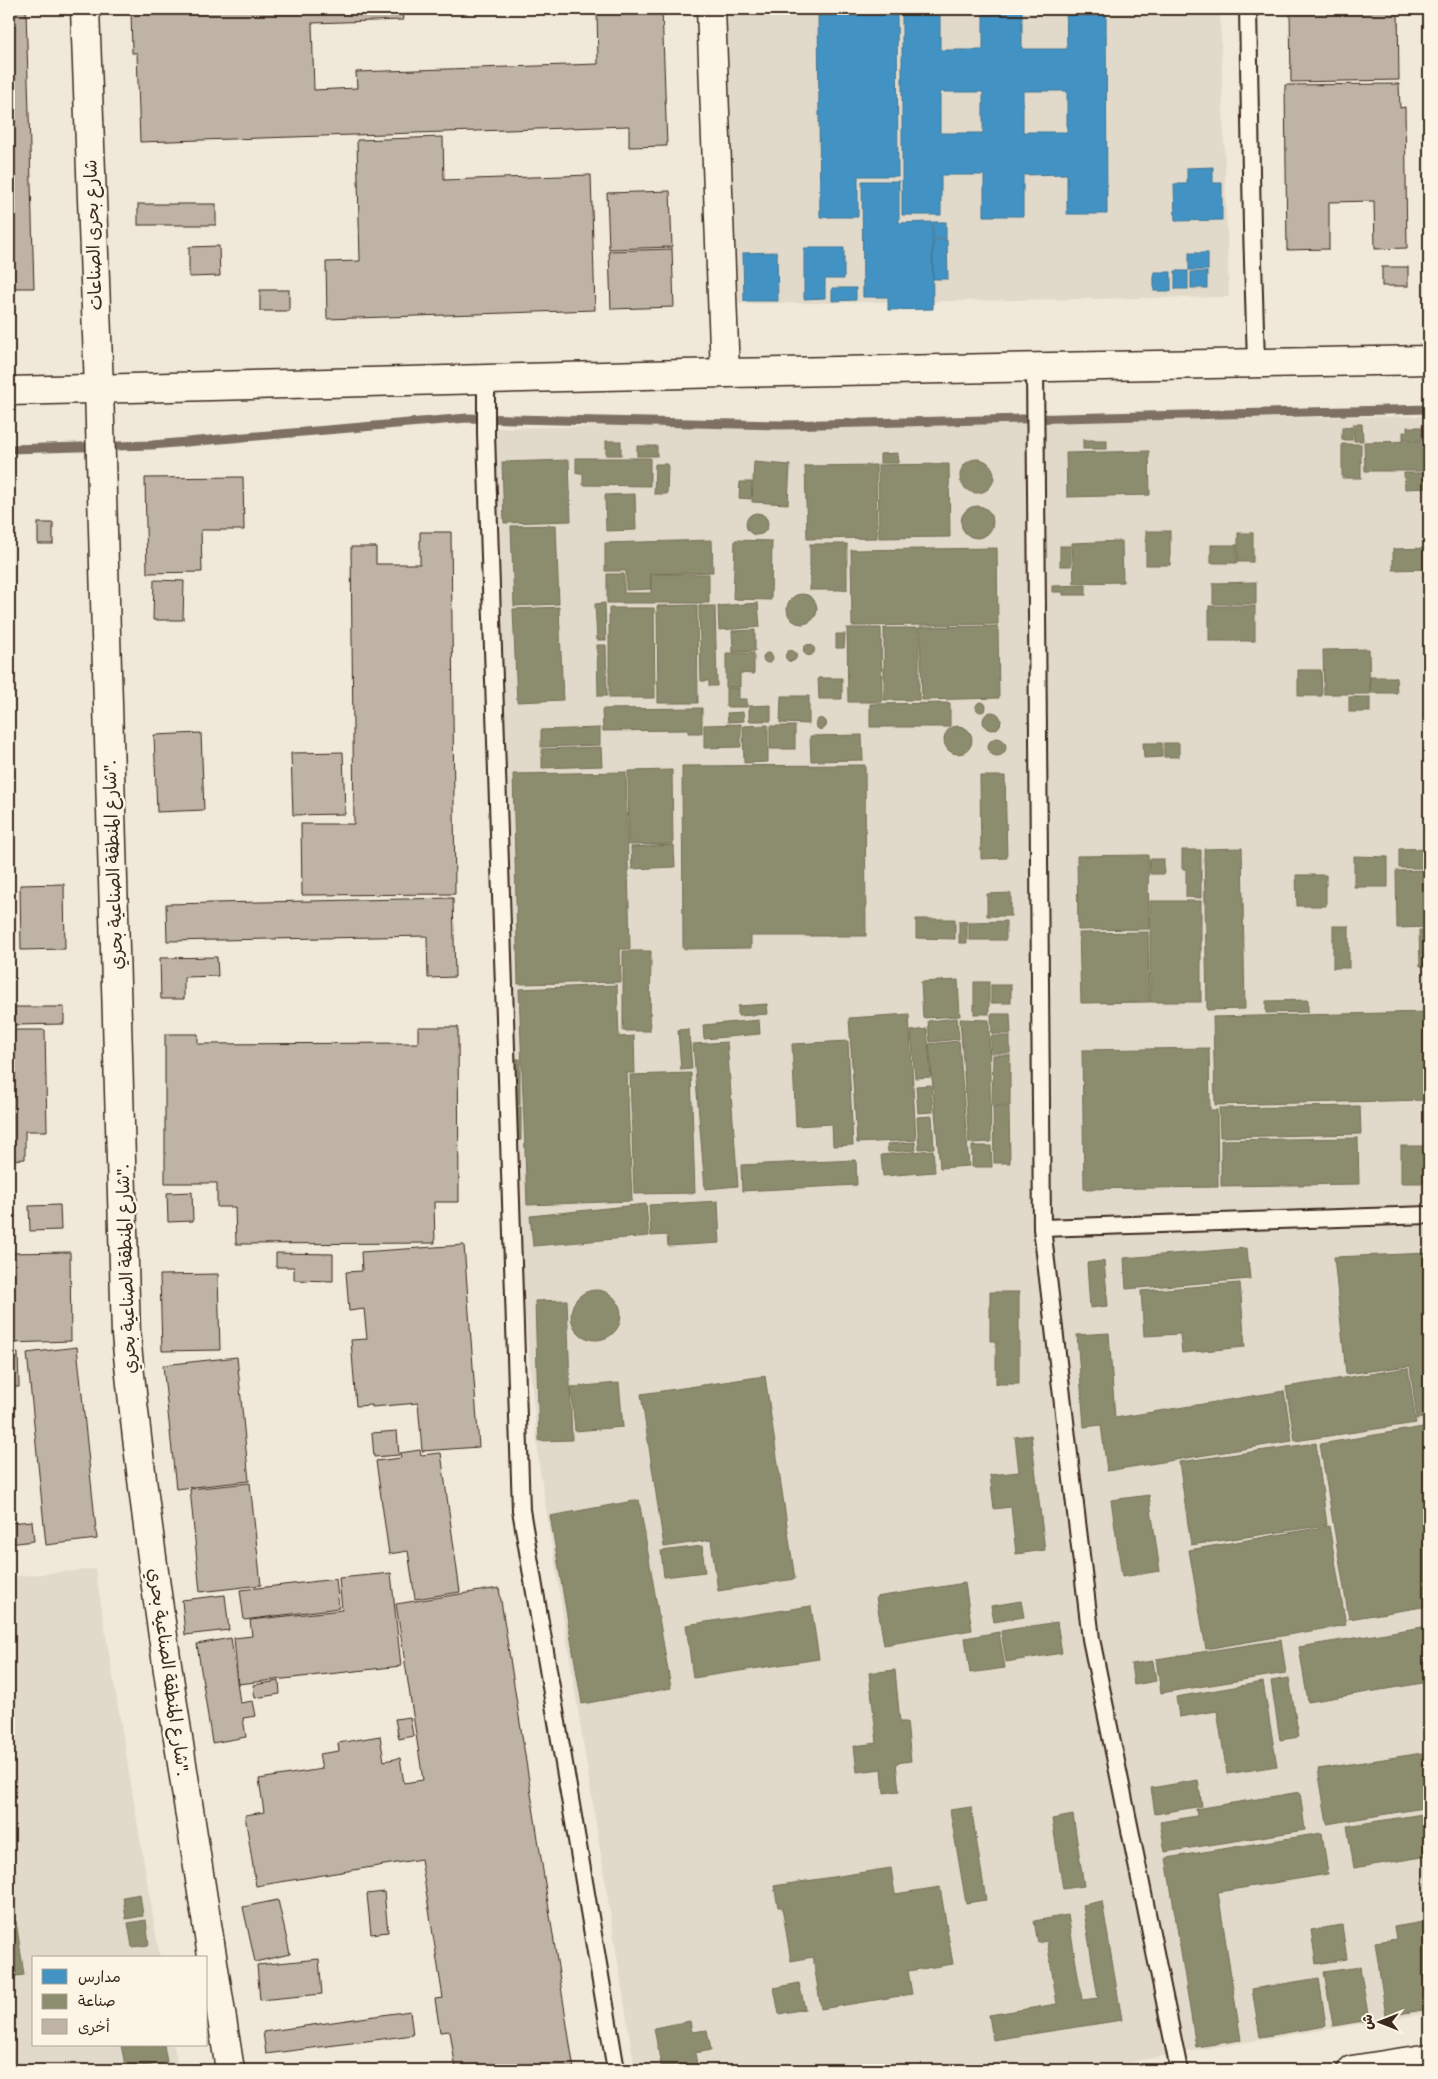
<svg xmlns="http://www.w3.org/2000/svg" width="1438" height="2079" font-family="Itim,'Playpen Sans Arabic',sans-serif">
<rect width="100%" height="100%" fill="#f0e9d9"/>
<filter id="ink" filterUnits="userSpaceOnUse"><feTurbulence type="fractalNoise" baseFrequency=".02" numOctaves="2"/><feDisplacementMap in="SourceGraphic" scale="10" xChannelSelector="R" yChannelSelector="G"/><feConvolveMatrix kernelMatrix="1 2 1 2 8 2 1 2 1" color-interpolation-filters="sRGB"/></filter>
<g filter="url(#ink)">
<g fill="#e1d9c9">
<polygon points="726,9 1220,9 1229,297 736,304"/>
<polygon points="1429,416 1429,2013 1190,2051 1089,2070 635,2070 539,1464 514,1196 483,428"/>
<polygon points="95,1569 160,1958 34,1958 34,2045 174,2045 178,2070 9,2070 9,1577"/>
</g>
<g fill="#4393c3" stroke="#417492" fill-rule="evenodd">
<polygon points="818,9 897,9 898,176 858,176 858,217 820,217"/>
<path d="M 902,9 L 1022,9 L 1022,49 L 1067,49 L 1066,9 L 1106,9 L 1107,214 L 1067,214 L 1067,174 L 1023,175 L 1023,216 L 984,216 L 984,175 L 941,175 L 941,215 L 902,215 ZM 983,9 L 983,50 L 940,50 L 940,10 ZM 1023,91 L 1067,91 L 1067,132 L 1023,132 ZM 940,92 L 983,92 L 983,133 L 940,133 Z"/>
<polygon points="1213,167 1213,183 1222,183 1222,220 1175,221 1174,184 1187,184 1187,168"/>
<polygon points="862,181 899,181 899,223 932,222 933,309 888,310 888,297 863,297"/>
<rect x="933" y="222" width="13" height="17"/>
<polygon points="933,240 947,240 948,279 933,279"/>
<polygon points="804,248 844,248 844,279 825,279 825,298 804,299"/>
<polygon points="777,252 778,301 744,301 743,253"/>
<rect x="1189" y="253" width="19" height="17"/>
<rect x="1175" y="271" width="13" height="18"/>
<rect x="1154" y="272" width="17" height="19"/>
<rect x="1191" y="272" width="16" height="16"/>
<polygon points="832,288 856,288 856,300 832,301"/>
</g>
<g fill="#8c8c6e" stroke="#746f56">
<polygon points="1353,424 1362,424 1363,441 1354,441"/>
<rect x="1342" y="427" width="10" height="13"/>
<polygon points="1407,427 1422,427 1422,440 1403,440 1403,432 1407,432"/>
<rect x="1083" y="440" width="24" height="9"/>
<rect x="606" y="441" width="15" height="14"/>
<polygon points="1421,441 1422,471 1365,471 1364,442"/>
<rect x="1342" y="444" width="19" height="34"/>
<rect x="637" y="446" width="20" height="10"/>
<polygon points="1149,451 1150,495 1067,497 1066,453"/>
<polygon points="898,453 898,463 880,463 880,454"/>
<polygon points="1424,455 1429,455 1429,488 1405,489 1404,473 1424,473"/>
<polygon points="576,458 650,458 650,486 583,485 583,473 576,473"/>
<circle cx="977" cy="476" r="17"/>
<polygon points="569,460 571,521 504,523 502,462"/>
<polygon points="754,462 790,465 788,504 752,502"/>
<polygon points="655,464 668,464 667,494 654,494"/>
<polygon points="949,464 950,537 879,538 878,465"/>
<polygon points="876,465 877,538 807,539 805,466"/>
<polygon points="740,482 752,482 751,499 739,498"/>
<polygon points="635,494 636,530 606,531 605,495"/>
<circle cx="977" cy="522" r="16"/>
<circle cx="757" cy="524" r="11"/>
<polygon points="556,525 559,604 514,606 511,526"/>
<rect x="1146" y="531" width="24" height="34"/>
<rect x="1238" y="533" width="15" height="29"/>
<polygon points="712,540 713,572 650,574 651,589 626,590 626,571 605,571 605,543"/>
<polygon points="735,540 772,541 771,600 733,599"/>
<polygon points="1122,541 1123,582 1074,583 1072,543"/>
<rect x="810" y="544" width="37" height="46"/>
<rect x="1211" y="545" width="26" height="18"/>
<rect x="1060" y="546" width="11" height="20"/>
<polygon points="997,548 998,624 852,626 851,550"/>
<polygon points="1429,548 1429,569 1393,570 1393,549"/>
<polygon points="607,574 624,574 624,593 651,593 651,574 709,574 709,603 607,603"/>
<polygon points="1256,582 1256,604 1213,604 1213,583"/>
<polygon points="1086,585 1086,595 1063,595 1063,592 1052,592 1052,586"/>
<circle cx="802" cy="609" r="15"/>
<polygon points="605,603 606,640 597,640 595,604"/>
<polygon points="758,603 760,627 719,630 718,606"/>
<polygon points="697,605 698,703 658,703 657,606"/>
<polygon points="699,606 715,606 717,686 709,686 709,681 701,681"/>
<rect x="1209" y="606" width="46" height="35"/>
<polygon points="559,607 563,700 517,702 513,609"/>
<polygon points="609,608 654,608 655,698 609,698"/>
<polygon points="998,626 999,698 922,700 920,627"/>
<polygon points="847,628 881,628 882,702 848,702"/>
<rect x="884" y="628" width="35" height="72"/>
<polygon points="755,630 755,651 733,652 732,631"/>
<polygon points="836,634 845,634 844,648 836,648"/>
<circle cx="809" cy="650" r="5.5"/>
<polygon points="597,645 606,645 607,696 598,696"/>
<polygon points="1369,649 1370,694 1324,694 1323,650"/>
<circle cx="791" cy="656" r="5.5"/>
<circle cx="768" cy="658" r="5"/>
<polygon points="726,653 754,653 754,674 740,673 740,687 726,687"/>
<polygon points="1298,670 1321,670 1322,696 1298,696"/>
<polygon points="1370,677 1396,677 1397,693 1371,693"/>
<polygon points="818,678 842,678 842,699 819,699"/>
<polygon points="726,688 739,688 739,699 747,699 747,707 726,707"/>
<polygon points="781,696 809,696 809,724 780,723"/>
<rect x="1349" y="697" width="21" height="15"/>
<circle cx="981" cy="707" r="5"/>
<polygon points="950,703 950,727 870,727 870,704"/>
<polygon points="771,705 771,721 749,721 749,706"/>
<polygon points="702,708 702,733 688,733 688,730 603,731 602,709"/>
<circle cx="992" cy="721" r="9"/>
<polygon points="743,712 744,721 728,722 727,713"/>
<circle cx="821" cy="724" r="5.5"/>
<polygon points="741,724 741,747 704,748 704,725"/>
<polygon points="768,725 768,762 744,763 743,726"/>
<rect x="770" y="726" width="25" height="23"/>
<circle cx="958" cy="740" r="14"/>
<polygon points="600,728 600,745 541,747 541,730"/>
<polygon points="862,735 863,760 811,761 810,736"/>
<circle cx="997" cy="747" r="9"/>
<polygon points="1143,743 1162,743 1162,757 1144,758"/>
<rect x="1164" y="743" width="15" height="14"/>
<polygon points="601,747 602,766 542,768 542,749"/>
<polygon points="865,765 866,936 751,936 751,948 683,949 682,766"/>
<polygon points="672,770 673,844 629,845 628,771"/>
<polygon points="626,772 630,949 620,949 621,982 518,984 513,774"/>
<polygon points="980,776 1005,776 1007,858 981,859"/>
<polygon points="674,845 675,867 632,869 631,847"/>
<polygon points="1242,848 1245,1009 1207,1010 1204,849"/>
<polygon points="1429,848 1429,868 1399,868 1399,849"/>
<polygon points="1182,850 1201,850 1201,898 1186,897 1186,869 1182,869"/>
<polygon points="1148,855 1149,929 1078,930 1077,856"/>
<polygon points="1354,856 1388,857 1388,887 1354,887"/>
<polygon points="1149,859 1164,859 1164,874 1150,874"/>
<polygon points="1429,870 1429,927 1397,928 1396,871"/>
<polygon points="1296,875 1326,875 1326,906 1297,906"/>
<polygon points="1011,893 1011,916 987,916 987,894"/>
<rect x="1150" y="901" width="51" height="101"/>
<polygon points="916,919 955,919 955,939 916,938"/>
<rect x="959" y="921" width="8" height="22"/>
<polygon points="1006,921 1006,940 969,940 969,922"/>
<rect x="1333" y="926" width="16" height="42"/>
<polygon points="1419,930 1429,930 1429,966 1420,966"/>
<polygon points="1148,932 1149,1002 1081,1003 1079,933"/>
<polygon points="623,951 651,951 650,1031 623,1031"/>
<polygon points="958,980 960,1016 923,1018 921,982"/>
<rect x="974" y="982" width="15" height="32"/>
<polygon points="617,985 619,1037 634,1036 635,1073 627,1073 632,1201 527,1205 519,989"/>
<rect x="991" y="985" width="20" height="18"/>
<polygon points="1308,1000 1308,1012 1266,1013 1266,1001"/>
<polygon points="767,1004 768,1014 738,1016 738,1006"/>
<polygon points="1429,1012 1429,1100 1215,1105 1213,1017"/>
<polygon points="909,1014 916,1140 857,1143 849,1018"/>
<polygon points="991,1014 1010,1014 1011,1034 992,1034"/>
<polygon points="957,1018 959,1039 930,1042 928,1021"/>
<polygon points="960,1019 989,1020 991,1142 969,1143"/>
<polygon points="759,1020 760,1034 704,1039 703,1025"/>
<polygon points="689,1029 692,1069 681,1070 678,1030"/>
<polygon points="927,1029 931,1077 915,1078 911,1031"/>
<rect x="991" y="1036" width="19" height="17"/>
<polygon points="848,1041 853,1145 833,1146 832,1124 796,1126 792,1044"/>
<polygon points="959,1041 969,1166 940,1168 929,1044"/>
<polygon points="727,1042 738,1186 705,1189 693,1044"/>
<polygon points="1209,1048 1210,1110 1217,1110 1218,1187 1084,1189 1082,1050"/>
<polygon points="993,1055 1010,1055 1010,1106 992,1106"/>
<rect x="511" y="1059" width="9" height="46"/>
<polygon points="691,1073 695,1193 634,1194 630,1075"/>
<polygon points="931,1085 933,1112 918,1113 916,1086"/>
<polygon points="1360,1106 1361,1134 1220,1137 1219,1108"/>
<rect x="515" y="1107" width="6" height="33"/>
<polygon points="993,1107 1009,1107 1010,1163 994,1163"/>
<polygon points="932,1116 934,1148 919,1149 917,1117"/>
<polygon points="1358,1138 1359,1184 1221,1186 1221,1140"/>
<polygon points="915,1142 916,1150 888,1152 887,1144"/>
<polygon points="972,1146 991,1146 992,1167 972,1167"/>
<rect x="1401" y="1146" width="28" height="37"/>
<polygon points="933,1150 935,1172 883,1176 881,1155"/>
<polygon points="856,1160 857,1185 742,1191 741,1165"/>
<polygon points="718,1201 720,1243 668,1246 667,1235 651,1236 649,1205"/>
<polygon points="646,1204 649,1236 533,1246 530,1216"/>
<polygon points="1247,1248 1250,1279 1126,1289 1124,1258"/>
<polygon points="1429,1253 1429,1417 1417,1419 1410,1366 1346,1374 1334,1257"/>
<polygon points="1104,1261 1108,1306 1090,1308 1087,1263"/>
<polygon points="1240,1283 1245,1347 1182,1353 1180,1334 1144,1336 1141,1291"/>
<circle cx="596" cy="1315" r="25"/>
<polygon points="990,1292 1019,1292 1019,1384 996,1384 996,1341 990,1341"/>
<polygon points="567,1300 572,1440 539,1441 535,1301"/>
<polygon points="1109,1333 1115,1418 1284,1391 1292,1441 1107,1471 1101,1425 1084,1427 1077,1335"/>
<polygon points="1408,1368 1416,1423 1295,1441 1286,1387"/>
<polygon points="765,1376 795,1579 718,1591 711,1540 664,1547 641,1394"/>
<polygon points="619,1383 623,1427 575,1431 571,1387"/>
<polygon points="1429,1426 1429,1606 1349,1619 1320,1444"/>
<polygon points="1031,1435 1045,1550 1016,1554 1011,1507 994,1509 990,1475 1019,1472 1015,1437"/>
<polygon points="1316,1443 1327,1525 1191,1545 1179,1462"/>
<polygon points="1149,1495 1160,1571 1122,1577 1111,1500"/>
<polygon points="639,1500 671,1688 582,1704 550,1516"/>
<polygon points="1329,1526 1346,1625 1206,1649 1189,1550"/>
<polygon points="702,1546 705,1572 664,1577 661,1551"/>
<polygon points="965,1583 972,1630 884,1645 876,1597"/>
<polygon points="1021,1601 1024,1617 994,1622 991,1606"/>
<polygon points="811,1606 819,1659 693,1678 686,1625"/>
<polygon points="1057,1622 1062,1653 1006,1662 1001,1631"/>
<polygon points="1429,1626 1429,1682 1308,1702 1299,1647"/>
<polygon points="999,1632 1005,1668 970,1673 965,1638"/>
<polygon points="1281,1640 1286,1673 1161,1693 1156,1659"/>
<polygon points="1153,1661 1156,1681 1134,1685 1131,1664"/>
<polygon points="895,1670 900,1722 907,1722 911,1761 896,1763 899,1791 884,1793 882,1769 857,1772 854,1746 877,1743 869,1673"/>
<polygon points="1289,1678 1299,1737 1280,1740 1271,1681"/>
<polygon points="1263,1682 1277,1766 1227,1774 1217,1711 1179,1717 1176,1697"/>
<polygon points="1429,1752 1429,1807 1327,1824 1318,1769"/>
<polygon points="1198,1780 1202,1806 1155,1814 1151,1788"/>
<polygon points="1300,1792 1305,1830 1165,1852 1160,1822 1197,1816 1196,1809"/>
<polygon points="971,1807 986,1900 966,1903 950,1810"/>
<polygon points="1429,1813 1429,1856 1354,1868 1347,1826"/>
<polygon points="1073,1815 1084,1886 1063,1889 1052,1819"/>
<polygon points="1322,1833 1328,1874 1218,1892 1241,2040 1196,2047 1166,1858"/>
<polygon points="891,1868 895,1894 940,1887 953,1964 908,1971 912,1994 821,2009 813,1957 791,1961 782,1907 778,1907 774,1886"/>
<polygon points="140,1894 143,1916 126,1919 123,1897"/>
<polygon points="1102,1901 1122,2020 993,2040 989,2015 1057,2004 1047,1941 1038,1943 1034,1921 1068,1915 1082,2000 1098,1998 1083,1905"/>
<polygon points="146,1920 149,1945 132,1947 128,1923"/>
<polygon points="16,1921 24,1975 9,1977 9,1922"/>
<polygon points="1429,1921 1429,2009 1386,2016 1375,1942 1396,1939 1394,1927"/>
<polygon points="1342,1925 1347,1959 1316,1964 1311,1930"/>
<polygon points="1360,1967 1369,2020 1333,2026 1324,1972"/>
<polygon points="1319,1978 1326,2026 1260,2037 1252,1989"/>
<polygon points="799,1983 805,2009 779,2014 774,1988"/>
<polygon points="690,2021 692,2032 707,2030 711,2050 695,2053 698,2070 662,2070 654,2028"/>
<polygon points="121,2045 164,2045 167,2062 126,2070"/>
<polygon points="979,2063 980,2070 954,2070 954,2068"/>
</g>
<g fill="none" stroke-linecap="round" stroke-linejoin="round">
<polyline stroke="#7e7163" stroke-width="9" points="9,449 152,445 467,418 782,425 1429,409"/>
</g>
<g fill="#beb3a4" stroke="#3b2a1e">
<polygon points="9,9 26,9 34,288 9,288"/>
<polygon points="131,9 402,9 403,20 312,23 314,90 357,88 356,72 598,64 597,9 662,9 667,146 629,147 629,126 140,142 137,53 132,53"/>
<polygon points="1290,9 1398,9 1399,80 1291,82"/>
<polygon points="1399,84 1400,108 1405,107 1407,248 1375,249 1374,201 1329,202 1329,249 1287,250 1285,85"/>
<polygon points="443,137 444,180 591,175 595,310 327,319 326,262 360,261 357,140"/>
<polygon points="670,191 672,247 609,249 607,193"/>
<rect x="138" y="204" width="78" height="21"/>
<polygon points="219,246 220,276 189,277 189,247"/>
<polygon points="672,249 674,307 611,309 609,251"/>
<rect x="1382" y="267" width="26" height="19"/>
<rect x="260" y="290" width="29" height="21"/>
<polygon points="243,477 244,530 201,530 202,572 147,573 145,478"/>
<rect x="38" y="523" width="15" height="21"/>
<polygon points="420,532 451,532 455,894 302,895 301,824 354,824 351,547 376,547 376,564 420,564"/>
<polygon points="154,580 184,581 183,620 153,620"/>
<polygon points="201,733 204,810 157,812 154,735"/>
<polygon points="343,752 345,814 293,815 291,753"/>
<polygon points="64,884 65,949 21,950 20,885"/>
<polygon points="453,898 455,977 428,978 427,936 167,941 166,904"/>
<polygon points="217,957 218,976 184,977 184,999 161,999 160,958"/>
<polygon points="15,1007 64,1007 64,1024 15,1025"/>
<polygon points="418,1027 458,1027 459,1202 434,1202 435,1243 236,1244 235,1207 217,1207 217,1183 165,1183 165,1034 198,1034 198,1044 418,1043"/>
<polygon points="9,1030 45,1030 47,1131 25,1131 25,1159 9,1160"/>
<polygon points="192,1192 193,1221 168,1222 167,1193"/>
<polygon points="60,1205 61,1230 30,1231 29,1206"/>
<polygon points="464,1245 479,1447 422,1451 418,1403 372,1407 372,1405 356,1406 351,1340 367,1339 364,1309 349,1311 346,1272 362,1271 361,1252"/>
<polygon points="70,1252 71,1341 9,1343 9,1253"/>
<polygon points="276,1253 333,1254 333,1281 294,1280 294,1267 276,1267"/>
<polygon points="218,1274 220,1350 162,1351 160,1275"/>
<polygon points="77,1347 97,1539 46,1545 27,1353"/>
<polygon points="18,1353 19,1387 9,1387 9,1354"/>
<polygon points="237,1357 249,1481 176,1489 163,1365"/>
<polygon points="397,1431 399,1455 374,1457 372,1433"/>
<polygon points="420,1450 421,1455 441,1453 460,1592 415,1599 408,1551 389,1554 376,1461 401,1458 400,1453"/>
<polygon points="250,1483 261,1585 200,1592 190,1489"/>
<polygon points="32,1521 34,1541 9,1544 9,1523"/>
<polygon points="391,1573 401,1666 238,1684 234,1638 252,1636 250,1620 342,1610 339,1578"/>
<polygon points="336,1579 339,1608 244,1620 240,1590"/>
<polygon points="499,1588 574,2070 456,2070 450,2031 440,2032 435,1999 443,1998 421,1859 256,1886 245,1815 264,1812 259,1779 322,1769 319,1754 339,1751 338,1743 380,1736 384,1761 400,1758 404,1783 423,1780 396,1604"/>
<polygon points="225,1595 229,1630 185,1635 182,1600"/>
<polygon points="231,1638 240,1703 253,1701 256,1716 243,1718 246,1737 212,1743 197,1644"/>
<polygon points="279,1681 280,1694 255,1698 253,1685"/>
<polygon points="410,1717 413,1736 399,1739 395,1719"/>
<polygon points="384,1892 388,1932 371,1934 367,1894"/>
<polygon points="278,1900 290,1954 255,1962 243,1907"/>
<polygon points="319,1959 322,1994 260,2000 257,1965"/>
<polygon points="410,2011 413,2035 266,2054 263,2032"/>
</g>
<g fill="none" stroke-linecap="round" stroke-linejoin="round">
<defs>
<g id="lane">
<polyline points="1248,9 1252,227 1256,363"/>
<polyline points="1035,367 1042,1228 1091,1639 1179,2070"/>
<polyline points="486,379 486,434 521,1510 616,2070"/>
<polyline points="1042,1228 1429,1215"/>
</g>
<g id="street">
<polyline points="711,9 725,373"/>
<polyline points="1352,2070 1429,2058"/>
</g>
<g id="secondary">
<path d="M 85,9 L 99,389 L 126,1335 C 150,1581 192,1826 230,2070"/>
<polyline points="9,391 725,373 1429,360"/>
</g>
</defs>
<use href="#lane" stroke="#3b2a1e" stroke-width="20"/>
<use href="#street" stroke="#3b2a1e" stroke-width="31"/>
<use href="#secondary" stroke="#3b2a1e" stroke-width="31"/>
<use href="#lane" stroke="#fcf5e5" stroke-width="16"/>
<use href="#street" stroke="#fcf5e5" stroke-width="28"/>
<use href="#secondary" stroke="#fcf5e5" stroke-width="28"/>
</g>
</g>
<g text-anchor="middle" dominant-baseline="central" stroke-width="5" stroke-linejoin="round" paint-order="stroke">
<g font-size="18" fill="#3b2a1e" stroke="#fcf5e5">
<text transform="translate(93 235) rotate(-92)">شارع بحرى الصناعات</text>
<text transform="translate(113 865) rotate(-92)">شارع المنطقة الصناعية بحري".</text>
<text transform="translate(126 1269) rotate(-92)">شارع المنطقة الصناعية بحري".</text>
<text transform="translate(169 1672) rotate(82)">شارع المنطقة الصناعية بحري".</text>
</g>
</g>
<rect width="1438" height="2079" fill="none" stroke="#fcf5e5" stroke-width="30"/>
<rect x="15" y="15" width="1408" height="2049" fill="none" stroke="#3b2a1e" stroke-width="2" filter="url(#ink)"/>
<rect x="32" y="1956" width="175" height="90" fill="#fcf5e5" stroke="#afa495"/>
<rect x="42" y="1969" width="25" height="15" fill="#4393c3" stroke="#afa495"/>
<text x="78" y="1982" font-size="15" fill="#3b2a1e">مدارس</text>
<rect x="42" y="1994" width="25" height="15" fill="#8c8c6e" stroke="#afa495"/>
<text x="78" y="2006" font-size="15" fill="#3b2a1e">صناعة</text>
<rect x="42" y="2019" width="25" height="15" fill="#beb3a4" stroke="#afa495"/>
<text x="78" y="2032" font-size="15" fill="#3b2a1e">أخرى</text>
<g transform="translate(1380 2022) rotate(270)" stroke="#fcf5e5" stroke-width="4" paint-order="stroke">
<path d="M0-4L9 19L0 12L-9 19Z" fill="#3b2a1e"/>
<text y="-8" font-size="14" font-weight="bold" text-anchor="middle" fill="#3b2a1e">ش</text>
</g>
</svg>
